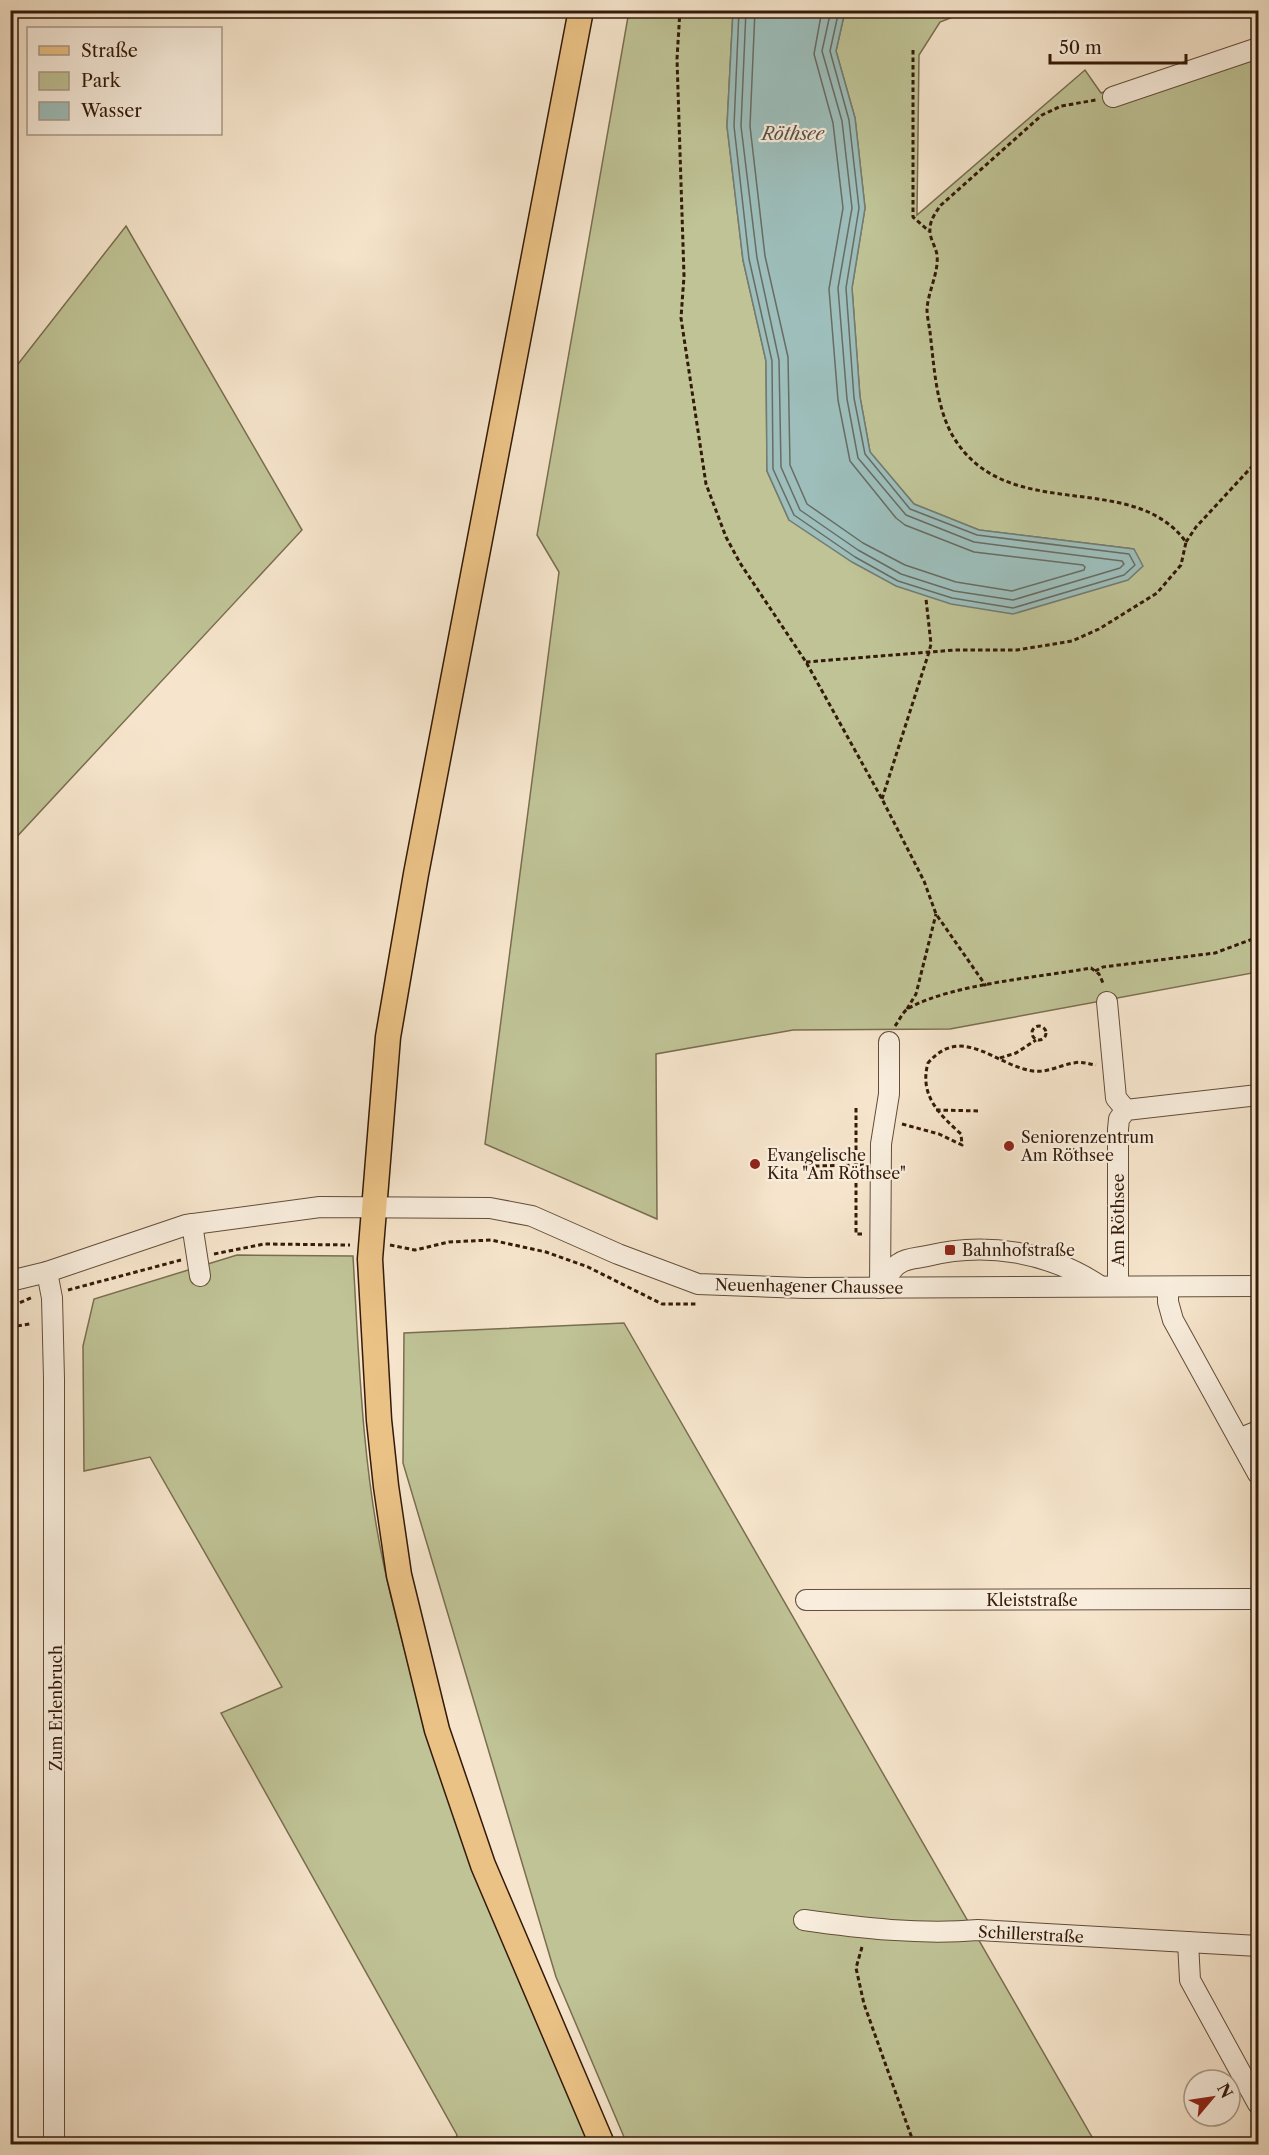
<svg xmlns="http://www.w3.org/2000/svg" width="1269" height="2155" font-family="'Libre Caslon Text',serif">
<rect width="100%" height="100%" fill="#f6e5cc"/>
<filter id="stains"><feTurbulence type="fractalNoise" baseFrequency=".00333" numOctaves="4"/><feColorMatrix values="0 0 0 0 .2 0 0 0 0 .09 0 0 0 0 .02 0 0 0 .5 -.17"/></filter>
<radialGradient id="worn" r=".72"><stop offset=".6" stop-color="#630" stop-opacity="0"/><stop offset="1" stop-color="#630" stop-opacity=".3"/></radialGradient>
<g fill="#bfc396" stroke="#7a6e4f" stroke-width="1.5">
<polygon points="629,11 733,11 727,126 743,260 766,361 767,471 789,520 1134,549 979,530 914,504 870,452 860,397 852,288 865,208 855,118 836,51 845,11 968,11 940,22 919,55 917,215 1085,70 1101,93 1164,70 1258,56 1258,972 950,1029 793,1030 656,1054 657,1219 485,1144 559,572 537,535"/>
<polygon points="126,226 302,530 11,843 11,373"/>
<path d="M 237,1255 L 353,1256 C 359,1360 362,1464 384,1566 C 428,1767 508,1956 589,2144 L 453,2144 L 457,2135 L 221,1713 L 282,1687 L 150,1457 L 84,1471 L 83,1346 L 94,1299 Z"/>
<polygon points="624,1323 1096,2144 627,2144 556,1977 403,1463 404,1333"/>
</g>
<polygon fill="#9dbebb" stroke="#737c73" stroke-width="1.5" points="733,11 845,11 836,51 855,118 865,208 852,288 860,397 870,452 914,504 979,530 1134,549 1143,566 1128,580 1013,614 951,604 896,586 852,562 789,520 767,471 766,361 743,260 727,126"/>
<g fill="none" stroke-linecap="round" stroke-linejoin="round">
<g stroke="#686c62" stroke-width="1.5">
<polyline points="739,10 734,126 749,259 772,361 773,469 794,515 855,557 898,581 952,598 1013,608 1124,575 1135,565 1129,554 977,535 910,509 865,454 854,398 846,288 859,208 849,120 830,51 839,10"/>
<polyline points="746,10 741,126 757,258 779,360 781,467 800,510 858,550 901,574 954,591 1013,600 1120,568 1124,564 1122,561 974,542 906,515 858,458 847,399 838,288 852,208 842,121 822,51 831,10"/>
<polyline points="755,10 750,126 765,256 788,357 790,465 807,504 863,543 905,565 956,582 1012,591 1084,570 1085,567 1083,565 974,552 905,525 896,518 850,461 838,400 829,289 843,208 833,123 814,54 822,10"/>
</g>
<defs>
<g id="minor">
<polyline points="1113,97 1258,48"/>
<polyline points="1107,1002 1116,1098 1126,1110"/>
<polyline points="192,1224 200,1276"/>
<polyline points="47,1272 52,1298 54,1379 54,2144"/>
<polyline points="10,1281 47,1272 186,1225 320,1207 490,1208 532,1216 618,1254 698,1284 805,1288 1258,1286"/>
<polyline points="1118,1286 1118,1129 1119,1119 1126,1110 1258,1095"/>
<polyline points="880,1288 881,1144 889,1094 889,1042"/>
<path d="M 880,1288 C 885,1281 892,1267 900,1263 C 907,1258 919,1258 927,1256 C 986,1241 1049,1252 1100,1286"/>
<polyline points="1168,1288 1168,1302 1173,1320 1258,1474"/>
<polyline points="1239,1439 1258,1431"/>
<polyline points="806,1600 1258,1599"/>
<path d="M 804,1920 C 860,1928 921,1935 978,1930 L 1258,1946"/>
<polyline points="1188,1942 1190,1980 1258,2104"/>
</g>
<polyline id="major" points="581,10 416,874 388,1037 370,1259 379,1420 386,1486 399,1575 437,1730 483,1865 602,2144"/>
</defs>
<use href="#minor" stroke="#644d39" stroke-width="22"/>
<use href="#major" stroke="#341a08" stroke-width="27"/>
<g stroke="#341a08" stroke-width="3" stroke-dasharray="4.5 3" stroke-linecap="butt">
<polyline points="680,10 677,59 684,276 681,318 706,484 726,537 740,563 806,662 882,799 924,881 936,914 986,986"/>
<polyline points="913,50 913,217 929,231"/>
<polyline points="1186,542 1196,527 1258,460"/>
<path d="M 806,662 L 955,650 L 1017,650 L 1072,641 L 1099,629 L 1157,593 L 1181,565 L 1186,542 C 1132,468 1008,526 954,438 C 936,409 934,365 930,332 C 929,325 927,316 927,309 C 928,292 939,272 937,255 C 936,247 929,238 930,229 C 930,220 936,212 941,205 L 1042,115 L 1061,106 L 1096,100"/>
<polyline points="882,799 929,652 931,644 926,599"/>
<polyline points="1095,971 1103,967 1215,953 1258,937"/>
<polyline points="907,1009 916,994 936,914"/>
<circle cx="1039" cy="1033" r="7"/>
<path d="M 895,1026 C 899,1021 903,1011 909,1008 C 952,984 1041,977 1091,968 L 1099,974 L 1103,983"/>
<polyline points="1000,1058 1016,1053 1036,1040"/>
<polyline points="856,1108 856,1234 864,1234"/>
<polyline points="936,1110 981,1111"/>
<path d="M 902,1124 L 939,1134 L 962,1145 L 961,1134 C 939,1114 919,1095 928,1063 C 962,1023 996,1066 1033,1071 C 1048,1073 1060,1065 1074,1063 C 1082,1061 1088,1064 1096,1065"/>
<polyline points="1073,1149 1080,1153 1082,1160 1100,1160"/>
<polyline points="815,1166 864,1165"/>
<polyline points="390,1245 415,1250 449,1242 491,1240 546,1252 588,1267 662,1304 696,1304"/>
<polyline points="214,1254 264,1244 350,1245"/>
<polyline points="68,1290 181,1260"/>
<polyline points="10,1322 17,1304 33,1297"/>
<polyline points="10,1327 30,1324"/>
<polyline points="862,1947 856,1968 864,2004 914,2144"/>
</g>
<use href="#minor" stroke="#f9eede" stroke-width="20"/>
<use href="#major" stroke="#ebc286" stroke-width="24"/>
</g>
<g fill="#8f2418" stroke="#f9eede" stroke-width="2">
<circle cx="1009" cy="1146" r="6"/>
<circle cx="755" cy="1164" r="6"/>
<rect x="944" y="1244" width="12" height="12" rx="3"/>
</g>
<g text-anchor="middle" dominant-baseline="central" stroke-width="4.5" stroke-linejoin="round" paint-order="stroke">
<g font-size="16" fill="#341a08" stroke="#f9eede" text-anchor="start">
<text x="1021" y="1137">Seniorenzentrum<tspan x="1021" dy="18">Am Röthsee</tspan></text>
<text x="767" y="1155">Evangelische<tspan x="767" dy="18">Kita "Am Röthsee"</tspan></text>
<text x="962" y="1250">Bahnhofstraße</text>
</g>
<g font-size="16" fill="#341a08" stroke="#f9eede">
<text transform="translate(1118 1220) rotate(-90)">Am Röthsee</text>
<text transform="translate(809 1286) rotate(1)">Neuenhagener Chaussee</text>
<text x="1032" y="1600">Kleiststraße</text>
<text transform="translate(56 1708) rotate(-90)">Zum Erlenbruch</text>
<text transform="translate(1031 1934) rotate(3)">Schillerstraße</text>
</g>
<g font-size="18" font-style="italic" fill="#595347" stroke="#f9eede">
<text x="793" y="134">Röthsee</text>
</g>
</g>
<rect width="1269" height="2155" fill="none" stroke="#f6e5cc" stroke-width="36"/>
<rect x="12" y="12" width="1245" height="2131" fill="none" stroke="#341a08" stroke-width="3"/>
<rect x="18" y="18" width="1233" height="2119" fill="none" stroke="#341a08" stroke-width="1.5"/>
<rect x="27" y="27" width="195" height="108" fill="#f9eede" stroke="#aa9988" stroke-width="1.5"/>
<rect x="39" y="46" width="30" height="9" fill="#ebc286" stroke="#aa9988" stroke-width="1.5"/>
<text x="81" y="57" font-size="18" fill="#341a08">Straße</text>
<rect x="39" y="72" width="30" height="18" fill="#bfc396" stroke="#aa9988" stroke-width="1.5"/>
<text x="81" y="87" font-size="18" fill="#341a08">Park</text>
<rect x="39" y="102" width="30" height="18" fill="#9dbebb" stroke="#aa9988" stroke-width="1.5"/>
<text x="81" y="117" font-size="18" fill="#341a08">Wasser</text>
<g transform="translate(1212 2098) rotate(61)"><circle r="28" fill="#f9eede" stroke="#aa9988" stroke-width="1.5"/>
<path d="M0-4.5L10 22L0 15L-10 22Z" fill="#8f2418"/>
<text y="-9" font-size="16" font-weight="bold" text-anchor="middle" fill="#341a08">N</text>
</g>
<path d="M1050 54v9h136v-9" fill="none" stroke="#341a08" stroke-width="3"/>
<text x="1059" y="54" font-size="18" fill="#341a08" stroke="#f9eede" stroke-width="4.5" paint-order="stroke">50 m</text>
<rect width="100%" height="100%" filter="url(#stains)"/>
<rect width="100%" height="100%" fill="url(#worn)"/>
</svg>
